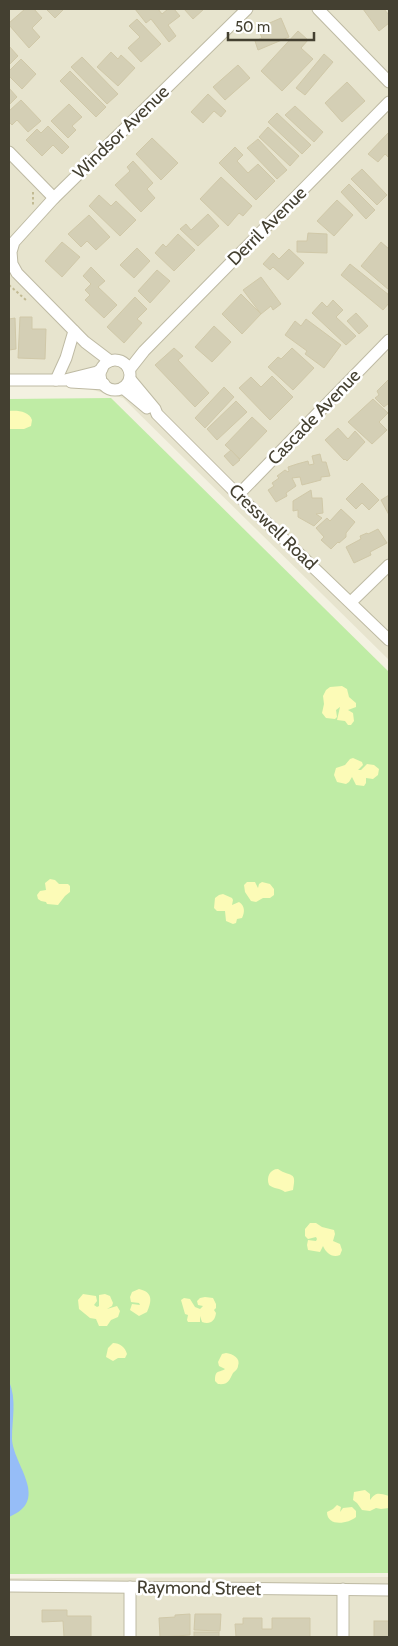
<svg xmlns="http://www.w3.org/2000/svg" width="398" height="1646" font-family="Cabin,sans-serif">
<rect width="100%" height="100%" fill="#f3f1e1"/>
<g fill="#e7e4ce">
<polygon points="9,9 389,9 389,660 123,398 59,381 9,382"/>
<polygon points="389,1577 389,1637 9,1637 9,1578"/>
</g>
<polygon fill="#bfeca5" points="111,398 389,672 389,1573 9,1574 9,399"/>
<g fill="#fcfbb7">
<path d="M 9,411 C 17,410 29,411 32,420 L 31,426 L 24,429 L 9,429 Z"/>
<polygon points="342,686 347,689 349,697 356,703 356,707 348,710 353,713 354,721 351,725 348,725 345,721 337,720 340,707 336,710 337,717 335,719 326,718 322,713 324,704 323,696 326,690 330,687"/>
<polygon points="353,758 362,762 363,765 358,770 361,770 367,764 374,765 379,769 378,775 373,779 366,778 366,783 364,786 356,785 352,777 349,782 346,784 337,782 334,775 336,768 345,765 350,759"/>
<polygon points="50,879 55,880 59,884 68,884 70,886 70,892 65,896 58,905 47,904 46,902 41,901 38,899 37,895 40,891 46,890 45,883"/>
<polygon points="247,882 255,882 258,888 259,884 262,882 270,884 274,889 274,895 270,898 263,898 256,902 251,901 245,892 244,885"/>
<path d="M 223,894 L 232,898 L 233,900 L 232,905 L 239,902 C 245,906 245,912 242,918 L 237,919 L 236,923 L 233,924 L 226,921 L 225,911 L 217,911 L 214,908 L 215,898 L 219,895 Z"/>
<path d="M 278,1169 C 291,1178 297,1170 293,1190 L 285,1192 C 280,1188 274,1189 269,1185 C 266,1177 270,1169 278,1169 Z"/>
<path d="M 310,1223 L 316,1223 L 322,1227 L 334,1230 L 335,1234 L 333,1241 L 340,1244 L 342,1250 L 340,1255 C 332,1258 326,1253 323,1246 L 320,1252 L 308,1250 L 307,1245 L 308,1240 L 316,1241 L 317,1239 L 316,1237 L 308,1239 L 305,1236 L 305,1229 Z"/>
<path d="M 139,1289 C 153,1292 152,1301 147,1312 L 139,1316 L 130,1310 L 132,1304 L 140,1305 L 139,1303 L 131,1302 L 130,1297 L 132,1292 Z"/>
<polygon points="83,1294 96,1296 97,1301 94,1305 97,1307 99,1306 99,1295 105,1294 110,1296 113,1303 112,1306 107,1309 117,1306 120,1311 118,1317 111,1320 107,1326 99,1326 96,1319 90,1318 79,1309 78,1300"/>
<path d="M 205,1297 L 213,1298 L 216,1304 L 216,1308 L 214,1310 L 216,1313 C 215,1321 210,1325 202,1322 L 200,1316 L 200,1322 L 188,1322 L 187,1320 L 188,1315 L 185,1314 L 181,1300 L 184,1298 L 190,1299 L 195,1307 L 200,1309 L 203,1306 L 198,1305 L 197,1301 L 200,1298 Z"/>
<path d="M 113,1343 C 120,1343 125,1347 127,1354 L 125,1358 L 118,1358 L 113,1361 L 106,1357 L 108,1348 Z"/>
<path d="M 226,1353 C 233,1354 241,1358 238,1366 C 238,1369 235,1371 233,1373 C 229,1381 228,1385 218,1384 L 215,1381 C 215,1369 219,1373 225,1369 L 219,1366 L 218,1362 L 222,1354 Z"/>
<path d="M 365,1490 L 370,1494 L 370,1500 C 376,1492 378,1493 389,1496 L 389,1508 L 381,1509 L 376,1508 L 370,1511 L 362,1510 L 357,1503 L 353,1500 L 354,1492 Z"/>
<path d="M 337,1505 L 341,1507 L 340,1512 L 343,1508 L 352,1507 L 356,1511 L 356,1517 C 348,1524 327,1527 327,1512 L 333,1509 Z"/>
</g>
<path fill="#96bdf7" d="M 9,1381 C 17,1400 12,1419 12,1439 C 13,1465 51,1500 9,1517 Z"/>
<g fill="#d4cfb5" stroke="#d0c8a8">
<polygon points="25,9 34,9 42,18 32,28 40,37 29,48 9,25 9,23"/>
<polygon points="46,9 64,9 55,18"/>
<polygon points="135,9 158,9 162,14 168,9 174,9 180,16 168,25 176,36 169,42 151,19 146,23"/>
<polygon points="184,9 204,9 193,19"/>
<polygon points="363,9 384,9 389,15 389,23 379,31"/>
<polygon points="281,18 289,37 258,50 255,41 262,38 258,28"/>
<polygon points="137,19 161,44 141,62 128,48 140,37 129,26"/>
<polygon points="298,31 308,40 301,48 313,59 282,91 261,71"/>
<polygon points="9,46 18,56 9,65"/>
<polygon points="111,52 118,59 121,55 135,68 118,86 97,67"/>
<polygon points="324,54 333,62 305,95 296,88"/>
<polygon points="82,57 118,94 107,104 71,67"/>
<polygon points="21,59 36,74 22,89 9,76 9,71"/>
<polygon points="238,65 250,78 225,100 213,87"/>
<polygon points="70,71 106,107 96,117 60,81"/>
<polygon points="347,82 365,101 342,122 325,103"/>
<polygon points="9,88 17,97 9,105"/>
<polygon points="208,94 226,111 221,117 214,111 203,123 191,112"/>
<polygon points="21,100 41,121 28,132 17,120 12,125 9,122 9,111"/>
<polygon points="69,104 82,117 72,126 76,130 68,138 51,121"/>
<polygon points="295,106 323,132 314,142 285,115"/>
<polygon points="277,113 311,145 302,154 268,122"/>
<polygon points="48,126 69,147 62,154 53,145 42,156 26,140 37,129 41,133"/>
<polygon points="268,127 299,156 290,166 259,137"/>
<polygon points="389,132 389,158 385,154 378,162 368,154"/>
<polygon points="152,138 178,163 161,180 136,154"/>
<polygon points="258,139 287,170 277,179 247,148"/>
<polygon points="235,147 243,155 237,161 248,173 258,164 275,181 256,200 219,163"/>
<polygon points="133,161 153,183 147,189 155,198 141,212 115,185 130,171 127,167"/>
<polygon points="362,169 387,195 377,205 351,179"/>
<polygon points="221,177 252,206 243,216 239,213 228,226 200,199"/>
<polygon points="349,184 375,210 366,219 341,192"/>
<polygon points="99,195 111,206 116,201 136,220 120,236 89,206"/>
<polygon points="337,200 353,215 334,236 317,221"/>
<polygon points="208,214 219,226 198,246 180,229 186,224 191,230"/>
<polygon points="89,215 110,237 96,250 87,241 81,247 68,234"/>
<polygon points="308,233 327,234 327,253 297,252 297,241 307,241"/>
<polygon points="178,234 195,250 174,271 155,253 163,244 166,247"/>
<polygon points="62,242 80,257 62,277 45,261"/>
<polygon points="381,242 389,249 389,290 361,266"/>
<polygon points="137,248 150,261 134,278 120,265"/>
<polygon points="289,249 304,263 288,280 273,267 270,270 263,264 273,253 279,259"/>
<polygon points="350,264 389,295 389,303 383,310 341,275"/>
<polygon points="91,267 105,281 98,287 117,305 104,318 85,300 90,295 85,290 91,284 83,276"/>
<polygon points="157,270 170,281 150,303 138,291"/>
<polygon points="261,277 281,304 273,310 271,306 261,314 243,290"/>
<polygon points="241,294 261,314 242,334 222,314"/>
<polygon points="135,297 147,309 137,319 142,323 124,343 107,327"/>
<polygon points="333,300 343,310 336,317 356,336 346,345 312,313 322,302 327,307"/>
<polygon points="356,313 368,326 359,334 347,321"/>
<polygon points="20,317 32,317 32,329 46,329 45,359 18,358"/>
<polygon points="15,318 16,349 9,350 9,319"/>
<polygon points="306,319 341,345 324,368 305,354 307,351 285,335 295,321 301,326"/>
<polygon points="214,326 231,342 212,362 195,347"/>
<polygon points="174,348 183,356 178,360 209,393 195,407 155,365"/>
<polygon points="292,348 314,368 293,390 268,367 278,357 281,359"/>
<polygon points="272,376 293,397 270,420 239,388 251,377 261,387"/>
<polygon points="389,379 389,403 384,407 375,398 379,395 377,391"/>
<polygon points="224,387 234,397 205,428 195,418"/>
<polygon points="373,399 388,413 379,422 387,430 372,444 348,422"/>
<polygon points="236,401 247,412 217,440 207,429"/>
<polygon points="252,417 267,431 240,459 225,445"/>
<polygon points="338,428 348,439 355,431 365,442 347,461 345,459 344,460 325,440"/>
<polygon points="231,450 240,460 233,466 224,456"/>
<polygon points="320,454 322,462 326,462 330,476 321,477 321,480 302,485 300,477 292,478 296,486 286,493 287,496 276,502 268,490 274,486 272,483 279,478 277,476 285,470 288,472 289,471 288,467 297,464 308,461 309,465 314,464 312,456"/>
<polygon points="362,483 379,500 369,510 362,503 356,509 346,499"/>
<polygon points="311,490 312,498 322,498 323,513 316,514 322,518 314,526 298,517 298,510 293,511 293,501"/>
<polygon points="389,495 389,515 381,500"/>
<polygon points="341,509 355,522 346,533 346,537 339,543 338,542 331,549 321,540 324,537 316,528 327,518 330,521"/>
<polygon points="378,529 387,543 370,552 371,555 354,563 346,547 361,539 360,536 367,533 368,534"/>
<polygon points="42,1610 67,1610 67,1616 91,1616 91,1637 64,1637 63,1621 42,1622"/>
<polygon points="190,1614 190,1635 160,1637 159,1618 175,1617 175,1615"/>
<polygon points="195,1614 221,1614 220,1631 194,1630"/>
<polygon points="243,1618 262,1618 262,1629 272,1629 272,1618 310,1618 310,1637 236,1637 235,1624 243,1624"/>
<rect x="374" y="1621" width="15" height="16"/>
<rect x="194" y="1632" width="25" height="5"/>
</g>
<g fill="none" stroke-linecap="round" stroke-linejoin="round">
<defs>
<g id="street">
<polyline points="318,9 389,82"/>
<polyline points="9,152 54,198"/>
<circle cx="115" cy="375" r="15"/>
<polyline points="110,361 85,342 17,273 12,264 11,252 14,242 54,198 247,9"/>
<polyline points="129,370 144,351 389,102"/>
<polyline points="130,379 155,409 157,414 238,495 389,640"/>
<polyline points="9,380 65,380 97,372 102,369"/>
<polyline points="56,380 66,358 74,331"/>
<polyline points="71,382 104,384"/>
<polyline points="123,388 147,408"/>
<polyline points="238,495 389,340"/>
<polyline points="351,602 389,565"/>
<polyline points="9,1586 389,1590"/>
<polyline points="130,1637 130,1587"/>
<polyline points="343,1637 343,1589"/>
</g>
</defs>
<use href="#street" stroke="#bebaa3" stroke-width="13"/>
<g stroke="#c2ba93" stroke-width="2" stroke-dasharray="2.5 2.5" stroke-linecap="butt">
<polyline points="33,192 33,205"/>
<polyline points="9,285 26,300"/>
</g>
<use href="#street" stroke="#fff" stroke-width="11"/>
</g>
<g text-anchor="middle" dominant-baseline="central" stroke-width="5" stroke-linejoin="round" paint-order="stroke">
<g font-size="18" fill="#444031" stroke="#fff">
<text transform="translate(121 132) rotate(-44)">Windsor Avenue</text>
<text transform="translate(267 226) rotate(-45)">Derril Avenue</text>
<text transform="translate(314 417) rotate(-46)">Cascade Avenue</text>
<text transform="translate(273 527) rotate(44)">Cresswell Road</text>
<text transform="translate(199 1588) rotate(1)">Raymond Street</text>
</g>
</g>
<rect width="398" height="1646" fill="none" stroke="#444031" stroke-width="20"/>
<path d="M228 32v8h86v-8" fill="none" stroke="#444031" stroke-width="2.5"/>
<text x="235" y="32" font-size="15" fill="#444031" stroke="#ffffff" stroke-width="4" paint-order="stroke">50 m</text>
</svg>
